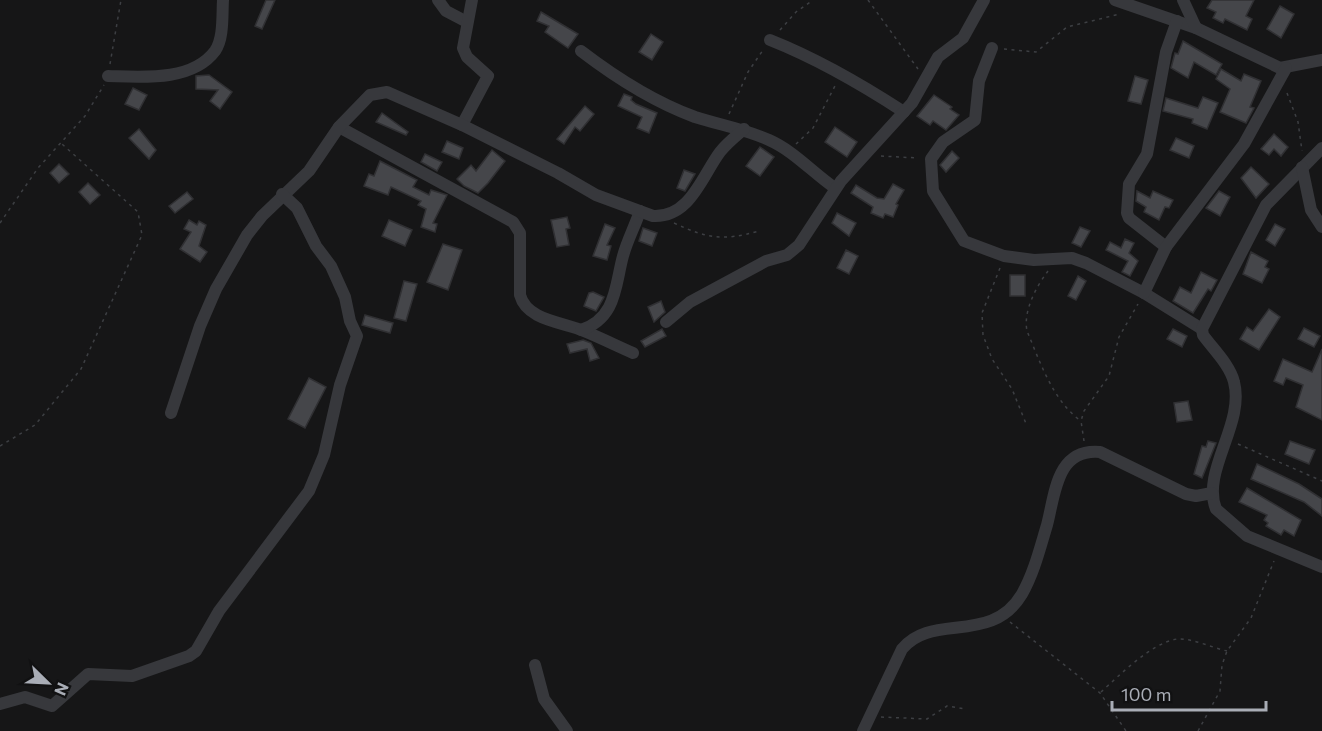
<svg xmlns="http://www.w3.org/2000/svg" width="1322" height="731" font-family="Commissioner,sans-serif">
<rect width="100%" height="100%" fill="#161617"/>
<g fill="#45464a" stroke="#303033" stroke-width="1.5">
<polygon points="266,0 275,0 262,29 255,26"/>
<polygon points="1212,0 1254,0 1246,16 1252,19 1247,30 1225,19 1223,23 1213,18 1216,12 1207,8"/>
<polygon points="1280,6 1294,14 1281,38 1267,29"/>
<polygon points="541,12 578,34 568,48 545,32 549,26 537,21"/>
<polygon points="651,34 663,42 652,60 639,52"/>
<polygon points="1183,41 1222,64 1216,75 1194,62 1188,78 1171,68 1175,53 1178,54"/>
<polygon points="1221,69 1241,81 1244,74 1261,81 1250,107 1254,108 1246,123 1220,112 1230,89 1216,79"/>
<polygon points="209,75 232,92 220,109 210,101 218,90 196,89 196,76"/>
<polygon points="1135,76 1148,80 1141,104 1128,101"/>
<polygon points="133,88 147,95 139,110 125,104"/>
<polygon points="624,94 632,97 631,100 636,104 657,113 649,133 637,128 642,117 618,106"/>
<polygon points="934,95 952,107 950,109 959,115 946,130 933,121 930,125 917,116"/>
<polygon points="1203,97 1218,103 1207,129 1192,123 1193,119 1163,111 1166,98 1198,108"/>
<polygon points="585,106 594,114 580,131 575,127 564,144 557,139"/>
<polygon points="382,113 408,132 406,135 376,122"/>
<polygon points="835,127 857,142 847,157 825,142"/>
<polygon points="139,129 156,150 149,159 129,138"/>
<polygon points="1274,134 1288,147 1281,156 1274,149 1269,155 1261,149"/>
<polygon points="1176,138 1194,146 1189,158 1170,150"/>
<polygon points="447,141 463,148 459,159 442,152"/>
<polygon points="760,147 774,157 760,176 746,166"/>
<polygon points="492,150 505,161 488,183 478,193 464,186 457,179 471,165 476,171"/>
<polygon points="952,151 959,158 946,172 940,165"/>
<polygon points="425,154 442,162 437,171 421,162"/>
<polygon points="380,161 417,180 413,187 429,195 431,190 447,195 433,223 437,224 435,232 421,227 426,209 418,205 421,201 391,187 388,195 364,186 369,174 374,176"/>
<polygon points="59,164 69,174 59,183 50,173"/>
<polygon points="1251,167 1269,184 1256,198 1241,178"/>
<polygon points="684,170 695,174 685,191 677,188"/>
<polygon points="88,183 100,195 90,204 79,192"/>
<polygon points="893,184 904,190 896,204 898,205 893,217 885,214 883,218 871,213 873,207 851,193 856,185 877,198 884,199"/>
<polygon points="1137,191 1150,198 1153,191 1173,200 1169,208 1165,207 1159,220 1144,212 1146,207 1136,201"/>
<polygon points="1219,191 1230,197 1220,216 1206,208"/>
<polygon points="187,192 193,199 175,213 169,206"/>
<polygon points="837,213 856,223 849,236 832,223"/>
<polygon points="567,217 570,228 566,229 569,245 557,247 551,220"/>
<polygon points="189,220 197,225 199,221 206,225 199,246 207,252 200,262 180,249 191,232 184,229"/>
<polygon points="389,220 412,230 405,246 382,236"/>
<polygon points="605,224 615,228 607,245 611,246 607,260 593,256"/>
<polygon points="1275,224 1285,229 1275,246 1266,240"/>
<polygon points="1080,227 1090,231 1081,247 1072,243"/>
<polygon points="643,228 657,233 652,246 639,241"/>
<polygon points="1125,239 1134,243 1129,253 1138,261 1130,276 1122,272 1128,261 1106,250 1110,242 1121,248"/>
<polygon points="443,244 462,250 448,290 427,282"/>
<polygon points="846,250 858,256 849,274 837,268"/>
<polygon points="1251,252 1268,261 1265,267 1269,269 1262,283 1243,274"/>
<polygon points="1201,272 1217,280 1211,291 1208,289 1193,313 1173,301 1180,287 1191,293"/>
<rect x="1010" y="275" width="15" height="21"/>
<polygon points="1078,276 1086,281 1076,300 1068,296"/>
<polygon points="404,281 417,284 406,321 394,318"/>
<polygon points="593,292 604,297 596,311 584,306 589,293"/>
<polygon points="661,301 665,312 654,322 648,307"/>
<polygon points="1269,309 1280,317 1259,350 1240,339 1247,327 1253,331"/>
<polygon points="365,315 393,323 390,333 362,325"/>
<polygon points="1304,328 1320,336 1314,347 1298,339"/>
<polygon points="662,329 666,336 645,347 641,341"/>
<polygon points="1173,329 1187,336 1182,347 1167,339"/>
<polygon points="583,340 591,343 599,358 590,361 587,349 570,353 567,344"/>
<polygon points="1322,349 1322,420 1296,407 1303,385 1286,378 1283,385 1274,381 1283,359 1312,372"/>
<polygon points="309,378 326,387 305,428 288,419"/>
<polygon points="1188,401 1192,420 1177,422 1174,403"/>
<polygon points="1208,441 1216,443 1202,478 1194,474 1202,446 1206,447"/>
<polygon points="1290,441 1315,450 1309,464 1285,454"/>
<polygon points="1257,464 1299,484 1322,499 1322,516 1304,502 1251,479"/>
<polygon points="1247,488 1301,520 1294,536 1284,530 1281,535 1266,526 1268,523 1264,520 1267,515 1239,502"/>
</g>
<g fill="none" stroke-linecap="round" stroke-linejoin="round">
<g stroke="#3d3f43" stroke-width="1.5" stroke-dasharray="3 4.5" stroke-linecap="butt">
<polyline points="868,0 918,69"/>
<polyline points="780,30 796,12 813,0"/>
<polyline points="1004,49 1036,52 1067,27 1120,14"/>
<polyline points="110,64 121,0"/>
<polyline points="1287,93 1298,122 1302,151"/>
<polyline points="729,114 748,72 763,50"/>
<polyline points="796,144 813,128 836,84"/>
<polyline points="881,156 918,158"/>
<polyline points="0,223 38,168 85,116 104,85"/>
<path d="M 674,223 C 708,239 723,241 759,231"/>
<polyline points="1000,268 982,313 983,335 992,359 1012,389 1027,426"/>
<path d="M 1048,271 C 1036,287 1023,311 1027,331 C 1040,362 1053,401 1081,421"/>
<polyline points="1084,441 1081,421 1084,411 1109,376 1119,337 1138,304"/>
<polyline points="1238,444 1322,481"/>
<polyline points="0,446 35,425 81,369 142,235 138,212 62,144"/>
<polyline points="1010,622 1100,693 1126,731"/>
<path d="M 1101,692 C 1120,675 1151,643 1177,639 C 1192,638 1213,648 1227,651"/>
<polyline points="881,717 927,719 947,706 966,709"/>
<polyline points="1198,731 1220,691 1222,665 1227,651 1251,618 1274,561"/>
</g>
<g stroke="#37383c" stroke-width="12">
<polyline points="438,0 446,11 467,22"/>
<polyline points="1115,0 1196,28 1280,68 1322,60"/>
<polyline points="1183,0 1196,28"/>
<path d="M 770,40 C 818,59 861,84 904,112"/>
<polyline points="992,48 979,81 975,120 943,142 931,159 933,191 964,241 1004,256 1034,260 1072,258 1086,263 1144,293 1202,329"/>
<path d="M 581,51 C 615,77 654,102 695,117 C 720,125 745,129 769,140 C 794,151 813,173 835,188"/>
<path d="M 108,76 C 141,77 192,82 215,51 C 224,38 222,15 223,0"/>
<polyline points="462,125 488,76 467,57 463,48 472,0"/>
<path d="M 339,127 L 513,222 L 520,233 L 520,295 C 527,321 564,322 584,331 C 601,338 617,346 633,353"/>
<path d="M 1322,148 L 1266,205 L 1202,329 L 1203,335 C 1213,349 1230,365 1234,382 C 1245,424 1201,471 1216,509 L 1247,536 L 1322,567"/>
<polyline points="1302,167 1311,210 1322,227"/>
<polyline points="1166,247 1129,218 1127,213 1129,184 1147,154 1166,52 1177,21"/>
<polyline points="1144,293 1166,247 1244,144 1286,68"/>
<polyline points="666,322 690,302 766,261 787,255 799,245 841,181 912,103 938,57 963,38 984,0"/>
<path d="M 581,330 C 617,318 615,285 623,256 C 627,241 635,226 640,211"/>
<path d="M 171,413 L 200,326 L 216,289 L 247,235 L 262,216 L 309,171 L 339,127 L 370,95 L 387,92 L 462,125 L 558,173 L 596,195 L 653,216 C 690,218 702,176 720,152 C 727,143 736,136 744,129"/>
<polyline points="535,665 544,699 567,731"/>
<polyline points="0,704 25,697 52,706 88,674 132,676 189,656 196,651 219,611 309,491 324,455 340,385 357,336 350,321 345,297 331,266 316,246 297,208 282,194"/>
<path d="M 863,731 L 902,649 C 932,612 991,646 1022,594 C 1034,573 1040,548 1047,525 C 1055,495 1056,448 1100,452 L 1186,494 L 1196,496 L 1212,493"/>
</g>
</g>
<g transform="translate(48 683) rotate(114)" stroke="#111112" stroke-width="4.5" paint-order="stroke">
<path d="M0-4.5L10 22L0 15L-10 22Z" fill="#a9adb6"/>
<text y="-9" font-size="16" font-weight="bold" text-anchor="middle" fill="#a9adb6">N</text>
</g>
<path d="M1112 701v9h154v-9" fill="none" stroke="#a9adb6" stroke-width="3"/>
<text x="1121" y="701" font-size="18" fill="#a9adb6" stroke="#111112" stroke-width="4.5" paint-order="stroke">100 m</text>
</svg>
